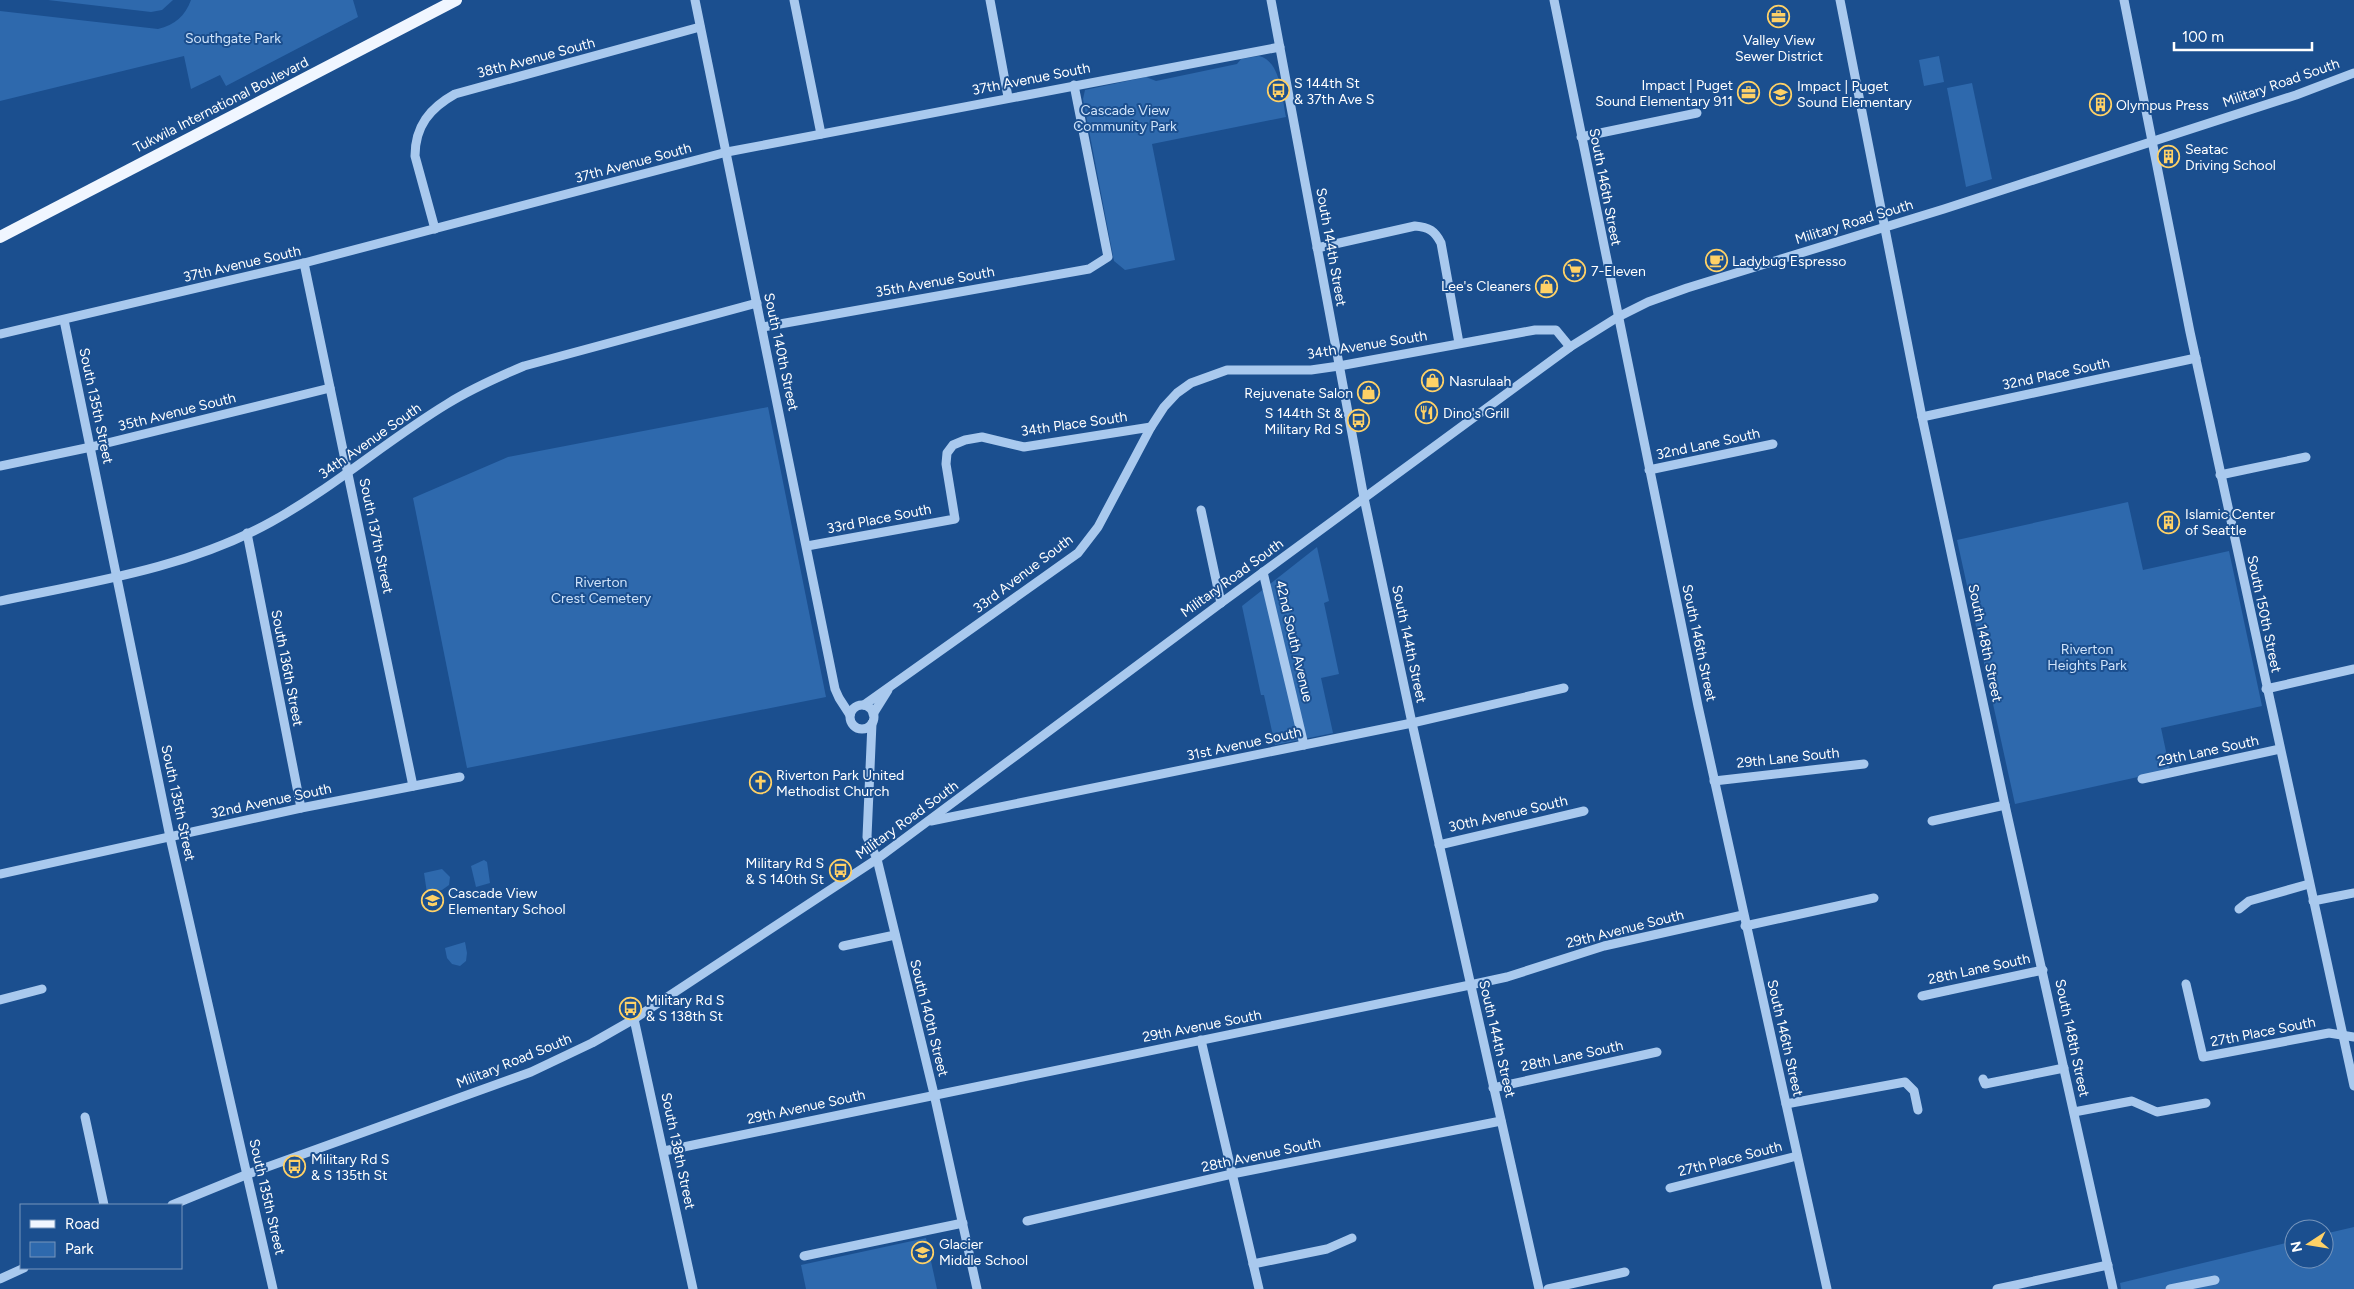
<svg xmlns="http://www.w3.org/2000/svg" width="2354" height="1289" font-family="Figtree,sans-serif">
<rect width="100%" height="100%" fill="#1b4f8f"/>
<g fill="#2e69ad">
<polygon points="48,0 173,0 162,10 151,12"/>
<path d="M 191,0 L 353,0 L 358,17 L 226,86 L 220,75 L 191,89 L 184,56 L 0,101 L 0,11 L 158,29 C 175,25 185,16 191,0 Z"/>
<path d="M 1259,56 C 1281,61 1282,98 1286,117 L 1152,144 L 1175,260 L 1125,270 L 1114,261 L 1083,99 L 1085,90 L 1146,77 L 1156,81 L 1237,64 L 1241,59 Z"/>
<polygon points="1939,56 1944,82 1924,86 1919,60"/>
<polygon points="1972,83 1992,179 1966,187 1947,88"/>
<polygon points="768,407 826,697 467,768 413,498 508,457"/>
<polygon points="2128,502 2143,570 2229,551 2262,706 2161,728 2170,770 2015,804 1957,540"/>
<polygon points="1317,547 1329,601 1324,603 1339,674 1321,678 1333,733 1275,745 1264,695 1261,695 1242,606"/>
<polygon points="484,860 487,862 490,883 476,887 471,866"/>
<polygon points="442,869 450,877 449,885 442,890 427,893 424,873"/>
<polygon points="465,942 467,953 466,961 460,966 452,964 447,958 445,948"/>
<polygon points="2354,1227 2354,1289 2121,1289 2120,1283 2294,1241 2294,1259 2324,1259 2324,1234"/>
<polygon points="926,1238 937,1289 806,1289 801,1265"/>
</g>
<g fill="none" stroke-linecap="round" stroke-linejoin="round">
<g stroke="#a9c9ee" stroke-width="9">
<polyline points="695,0 835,689 839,698 850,715"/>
<polyline points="794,0 821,134"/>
<polyline points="990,0 1008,97"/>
<polyline points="1271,0 1364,498 1412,723 1539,1289"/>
<polyline points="1554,0 1698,706 1827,1289"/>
<polyline points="1840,0 1922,417 2005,805 2113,1289"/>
<polyline points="2124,0 2190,332 2354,1086"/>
<polyline points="1581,137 1697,113"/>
<path d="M 435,229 L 415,156 C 415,126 430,108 455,94 L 700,27"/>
<path d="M 1317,248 L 1415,226 C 1429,227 1435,231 1441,243 L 1459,343"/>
<polyline points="304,263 413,786"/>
<polyline points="64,320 170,837 273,1289"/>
<polyline points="763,327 1089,269 1108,257 1074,85"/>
<polyline points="0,334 304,263 727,152 1280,47"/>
<polyline points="1922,417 2196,358"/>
<polyline points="0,466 91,447 330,388"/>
<polyline points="1649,470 1773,444"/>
<polyline points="2220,475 2306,457"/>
<polyline points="1201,510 1221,603"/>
<polyline points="247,533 301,808"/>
<polyline points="807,546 955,519 946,464 947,453 953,445 965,440 982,437 1024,447 1151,427"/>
<polyline points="1263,572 1304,745"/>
<path d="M 0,601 C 92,582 188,568 271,522 C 333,488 386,441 447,404 C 471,389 498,377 524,366 L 757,303"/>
<polyline points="2266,689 2354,669"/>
<polyline points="864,705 1078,553 1098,527 1151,427 1164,407 1177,393 1191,383 1227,370 1311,370 1339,366 1535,330 1556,330 1570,347"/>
<circle cx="862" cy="717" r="12"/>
<polyline points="873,714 888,690"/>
<polyline points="872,723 867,837 877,859 934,1094 977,1289"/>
<polyline points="2142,779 2280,749"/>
<polyline points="1714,781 1864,764"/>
<polyline points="931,821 1412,723 1564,688"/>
<polyline points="1932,821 2005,805"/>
<polyline points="1439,845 1584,811"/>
<polyline points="0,874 301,808 460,777"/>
<polyline points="2313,901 2354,893"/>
<polyline points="2239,909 2249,901 2309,884"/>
<polyline points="1745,926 1874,898"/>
<polyline points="843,946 895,935"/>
<polyline points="2186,984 2203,1057 2329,1033 2354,1037"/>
<polyline points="1922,996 2043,970"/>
<polyline points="0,1000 42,989"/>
<polyline points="634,1019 693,1289"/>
<polyline points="1201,1040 1259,1289"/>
<polyline points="1983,1079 1985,1084 2064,1068"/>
<polyline points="1493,1088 1657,1052"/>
<polyline points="1786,1104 1905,1082 1914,1091 1918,1110"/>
<polyline points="2074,1112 2132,1101 2157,1112 2206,1103"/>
<polyline points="85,1117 104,1205"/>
<polyline points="664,1151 1470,985 1507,977 1604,946 1743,915"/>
<polyline points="1670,1188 1797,1156"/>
<polyline points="172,1205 248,1174 531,1072 592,1043 634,1019 877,859 1221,603 1570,347 1618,317 1648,302 1687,288 1944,209 2296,95 2354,73"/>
<polyline points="1027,1221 1232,1174 1501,1121"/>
<polyline points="804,1256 963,1223"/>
<polyline points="1253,1264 1327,1249 1352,1238"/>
<polyline points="0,1279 24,1268"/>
<polyline points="1548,1289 1625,1272"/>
<polyline points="1997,1289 2108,1265"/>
<polyline points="2170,1289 2215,1280"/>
</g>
<polyline stroke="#f0f6ff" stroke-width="12" points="0,237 456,0"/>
</g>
<defs>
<symbol id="office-ring" viewBox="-11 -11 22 22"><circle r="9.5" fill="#1b4f8f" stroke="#ffd166" stroke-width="1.5"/><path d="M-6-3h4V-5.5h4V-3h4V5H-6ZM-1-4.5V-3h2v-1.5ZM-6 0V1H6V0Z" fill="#ffd166"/></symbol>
<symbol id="bus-ring" viewBox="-11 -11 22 22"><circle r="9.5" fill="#1b4f8f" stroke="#ffd166" stroke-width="1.5"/><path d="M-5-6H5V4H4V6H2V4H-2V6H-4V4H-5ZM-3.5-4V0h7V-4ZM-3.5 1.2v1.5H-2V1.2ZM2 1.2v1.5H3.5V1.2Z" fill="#ffd166"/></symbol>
<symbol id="school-ring" viewBox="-11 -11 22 22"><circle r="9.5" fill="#1b4f8f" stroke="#ffd166" stroke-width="1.5"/><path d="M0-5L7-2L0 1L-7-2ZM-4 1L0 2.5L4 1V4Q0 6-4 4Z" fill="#ffd166"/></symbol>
<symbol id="building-ring" viewBox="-11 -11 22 22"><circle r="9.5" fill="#1b4f8f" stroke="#ffd166" stroke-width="1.5"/><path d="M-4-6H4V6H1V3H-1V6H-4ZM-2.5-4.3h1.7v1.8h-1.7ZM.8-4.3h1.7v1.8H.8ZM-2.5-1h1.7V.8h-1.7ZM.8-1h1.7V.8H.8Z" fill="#ffd166"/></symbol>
<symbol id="cafe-ring" viewBox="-11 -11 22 22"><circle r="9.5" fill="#1b4f8f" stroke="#ffd166" stroke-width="1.5"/><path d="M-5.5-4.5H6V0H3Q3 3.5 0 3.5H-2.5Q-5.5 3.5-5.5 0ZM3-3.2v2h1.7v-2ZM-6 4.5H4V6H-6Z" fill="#ffd166"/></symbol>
<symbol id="supermarket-ring" viewBox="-11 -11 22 22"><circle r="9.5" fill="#1b4f8f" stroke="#ffd166" stroke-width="1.5"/><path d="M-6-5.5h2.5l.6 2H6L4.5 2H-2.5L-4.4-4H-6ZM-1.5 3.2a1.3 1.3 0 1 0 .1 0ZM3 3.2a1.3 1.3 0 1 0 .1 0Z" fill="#ffd166"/></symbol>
<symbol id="shop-ring" viewBox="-11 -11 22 22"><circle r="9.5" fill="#1b4f8f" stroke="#ffd166" stroke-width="1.5"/><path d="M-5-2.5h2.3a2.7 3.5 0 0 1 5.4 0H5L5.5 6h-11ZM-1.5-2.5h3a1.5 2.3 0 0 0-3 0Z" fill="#ffd166"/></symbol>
<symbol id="restaurant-ring" viewBox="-11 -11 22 22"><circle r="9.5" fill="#1b4f8f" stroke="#ffd166" stroke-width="1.5"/><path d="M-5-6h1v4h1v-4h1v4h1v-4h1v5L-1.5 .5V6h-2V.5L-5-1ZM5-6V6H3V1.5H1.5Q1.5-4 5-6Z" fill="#ffd166"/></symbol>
<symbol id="church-ring" viewBox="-11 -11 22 22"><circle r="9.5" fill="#1b4f8f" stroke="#ffd166" stroke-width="1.5"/><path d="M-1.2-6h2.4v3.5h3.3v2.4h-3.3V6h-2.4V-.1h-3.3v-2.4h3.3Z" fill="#ffd166"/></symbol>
</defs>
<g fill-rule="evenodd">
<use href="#office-ring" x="1766" y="4" width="25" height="25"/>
<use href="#bus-ring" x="1266" y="78" width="25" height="25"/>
<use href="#office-ring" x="1736" y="80" width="25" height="25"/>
<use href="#school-ring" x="1768" y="82" width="25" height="25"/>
<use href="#building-ring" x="2088" y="92" width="25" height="25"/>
<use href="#building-ring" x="2156" y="144" width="25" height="25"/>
<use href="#cafe-ring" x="1704" y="248" width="25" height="25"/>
<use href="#supermarket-ring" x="1562" y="258" width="25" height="25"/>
<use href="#shop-ring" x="1534" y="274" width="25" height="25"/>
<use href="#shop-ring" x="1420" y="368" width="25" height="25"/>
<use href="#shop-ring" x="1356" y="380" width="25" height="25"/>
<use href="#restaurant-ring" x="1414" y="400" width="25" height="25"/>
<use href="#bus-ring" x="1346" y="408" width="25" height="25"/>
<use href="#building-ring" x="2156" y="510" width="25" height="25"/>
<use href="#church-ring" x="748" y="770" width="25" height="25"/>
<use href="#bus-ring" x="828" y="858" width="25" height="25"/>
<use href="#school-ring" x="420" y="888" width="25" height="25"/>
<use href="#bus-ring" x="618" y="996" width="25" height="25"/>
<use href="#bus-ring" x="282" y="1154" width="25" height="25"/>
<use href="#school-ring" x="910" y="1240" width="25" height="25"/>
</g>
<g text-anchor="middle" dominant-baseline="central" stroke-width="4" stroke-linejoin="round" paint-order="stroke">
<g font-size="14" fill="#cfe3fa" stroke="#1b4f8f">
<text x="233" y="38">Southgate Park</text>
<text x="1125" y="110">Cascade View<tspan x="1125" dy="16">Community Park</tspan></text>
<text x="601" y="582">Riverton<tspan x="601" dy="16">Crest Cemetery</tspan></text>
<text x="2087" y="649">Riverton<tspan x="2087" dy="16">Heights Park</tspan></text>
</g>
<g font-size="14" fill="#fff" stroke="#1b4f8f" text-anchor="start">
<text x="1779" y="40" text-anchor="middle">Valley View<tspan x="1779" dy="16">Sewer District</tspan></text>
<text x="1294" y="83">S 144th St<tspan x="1294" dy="16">&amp; 37th Ave S</tspan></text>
<text x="1733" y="85" text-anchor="end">Impact | Puget<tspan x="1733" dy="16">Sound Elementary 911</tspan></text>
<text x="1797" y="86">Impact | Puget<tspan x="1797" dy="16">Sound Elementary</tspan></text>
<text x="2116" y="105">Olympus Press</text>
<text x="2185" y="149">Seatac<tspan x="2185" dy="16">Driving School</tspan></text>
<text x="1732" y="261">Ladybug Espresso</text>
<text x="1591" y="271">7-Eleven</text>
<text x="1531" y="286" text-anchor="end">Lee's Cleaners</text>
<text x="1449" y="381">Nasrulaah</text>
<text x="1353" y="393" text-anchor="end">Rejuvenate Salon</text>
<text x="1343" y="413" text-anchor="end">S 144th St &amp;<tspan x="1343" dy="16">Military Rd S</tspan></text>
<text x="1443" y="413">Dino's Grill</text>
<text x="2185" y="514">Islamic Center<tspan x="2185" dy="16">of Seattle</tspan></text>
<text x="776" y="775">Riverton Park United<tspan x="776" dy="16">Methodist Church</tspan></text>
<text x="824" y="863" text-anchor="end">Military Rd S<tspan x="824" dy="16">&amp; S 140th St</tspan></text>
<text x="448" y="893">Cascade View<tspan x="448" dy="16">Elementary School</tspan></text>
<text x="646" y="1000">Military Rd S<tspan x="646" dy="16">&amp; S 138th St</tspan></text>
<text x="311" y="1159">Military Rd S<tspan x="311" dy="16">&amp; S 135th St</tspan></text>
<text x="939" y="1244">Glacier<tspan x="939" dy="16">Middle School</tspan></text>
</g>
<g font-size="14" fill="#fff" stroke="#1b4f8f">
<text transform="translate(536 58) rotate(-15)">38th Avenue South</text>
<text transform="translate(1031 79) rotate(-11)">37th Avenue South</text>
<text transform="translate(2281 83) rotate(-19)">Military Road South</text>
<text transform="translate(221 105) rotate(-27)">Tukwila International Boulevard</text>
<text transform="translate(633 163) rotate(-15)">37th Avenue South</text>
<text transform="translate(1605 187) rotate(79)">South 146th Street</text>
<text transform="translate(1854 222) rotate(-17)">Military Road South</text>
<text transform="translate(1331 247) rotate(80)">South 144th Street</text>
<text transform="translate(242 264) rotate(-13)">37th Avenue South</text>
<text transform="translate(935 282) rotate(-10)">35th Avenue South</text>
<text transform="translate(1367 345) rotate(-9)">34th Avenue South</text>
<text transform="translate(781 352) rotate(78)">South 140th Street</text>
<text transform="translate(2056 374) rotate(-12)">32nd Place South</text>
<text transform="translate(96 406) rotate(78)">South 135th Street</text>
<text transform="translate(177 412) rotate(-14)">35th Avenue South</text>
<text transform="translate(1074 424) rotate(-8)">34th Place South</text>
<text transform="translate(370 441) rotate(-35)">34th Avenue South</text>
<text transform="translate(1708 444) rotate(-12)">32nd Lane South</text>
<text transform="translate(879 519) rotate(-11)">33rd Place South</text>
<text transform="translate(376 536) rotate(78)">South 137th Street</text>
<text transform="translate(1023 574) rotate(-37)">33rd Avenue South</text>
<text transform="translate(1232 578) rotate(-36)">Military Road South</text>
<text transform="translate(2264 614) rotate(78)">South 150th Street</text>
<text transform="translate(1294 641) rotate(77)">42nd South Avenue</text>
<text transform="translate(1699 643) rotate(78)">South 146th Street</text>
<text transform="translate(1985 643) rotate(78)">South 148th Street</text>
<text transform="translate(1409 644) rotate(78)">South 144th Street</text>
<text transform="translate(287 668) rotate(79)">South 136th Street</text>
<text transform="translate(1244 744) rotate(-12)">31st Avenue South</text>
<text transform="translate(2208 751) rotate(-12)">29th Lane South</text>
<text transform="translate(1788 758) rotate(-6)">29th Lane South</text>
<text transform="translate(271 801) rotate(-12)">32nd Avenue South</text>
<text transform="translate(178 803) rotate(78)">South 135th Street</text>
<text transform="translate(1508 814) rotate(-13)">30th Avenue South</text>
<text transform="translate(907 820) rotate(-36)">Military Road South</text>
<text transform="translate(1625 929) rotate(-14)">29th Avenue South</text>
<text transform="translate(1979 969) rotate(-12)">28th Lane South</text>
<text transform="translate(929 1018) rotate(76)">South 140th Street</text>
<text transform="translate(1202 1026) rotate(-11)">29th Avenue South</text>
<text transform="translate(2263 1032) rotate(-11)">27th Place South</text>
<text transform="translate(1785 1038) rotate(77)">South 146th Street</text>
<text transform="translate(2072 1038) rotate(78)">South 148th Street</text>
<text transform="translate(1497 1039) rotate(77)">South 144th Street</text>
<text transform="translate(1572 1056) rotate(-12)">28th Lane South</text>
<text transform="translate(514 1061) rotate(-22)">Military Road South</text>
<text transform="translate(806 1107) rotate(-12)">29th Avenue South</text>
<text transform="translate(678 1151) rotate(78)">South 138th Street</text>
<text transform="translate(1261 1155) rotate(-12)">28th Avenue South</text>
<text transform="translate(1730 1159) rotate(-14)">27th Place South</text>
<text transform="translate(267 1197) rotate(77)">South 135th Street</text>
</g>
</g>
<rect x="20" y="1204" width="162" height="65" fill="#1b4f8f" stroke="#7695bc"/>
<rect x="30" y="1220" width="25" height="8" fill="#f0f6ff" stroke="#7695bc"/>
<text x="65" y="1229" font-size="15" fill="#ffffff">Road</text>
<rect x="30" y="1242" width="25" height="15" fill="#2e69ad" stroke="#7695bc"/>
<text x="65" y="1254" font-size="15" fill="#ffffff">Park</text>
<g transform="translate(2309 1244) rotate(258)"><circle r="24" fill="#1b4f8f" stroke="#7695bc"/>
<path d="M0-4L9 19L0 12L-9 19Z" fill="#ffd166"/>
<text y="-8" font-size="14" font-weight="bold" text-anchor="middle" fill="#ffffff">N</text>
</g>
<path d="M2174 42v8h138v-8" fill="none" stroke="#ffffff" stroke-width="2.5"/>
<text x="2182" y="42" font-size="15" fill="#ffffff" stroke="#1b4f8f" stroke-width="4" paint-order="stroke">100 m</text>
</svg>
